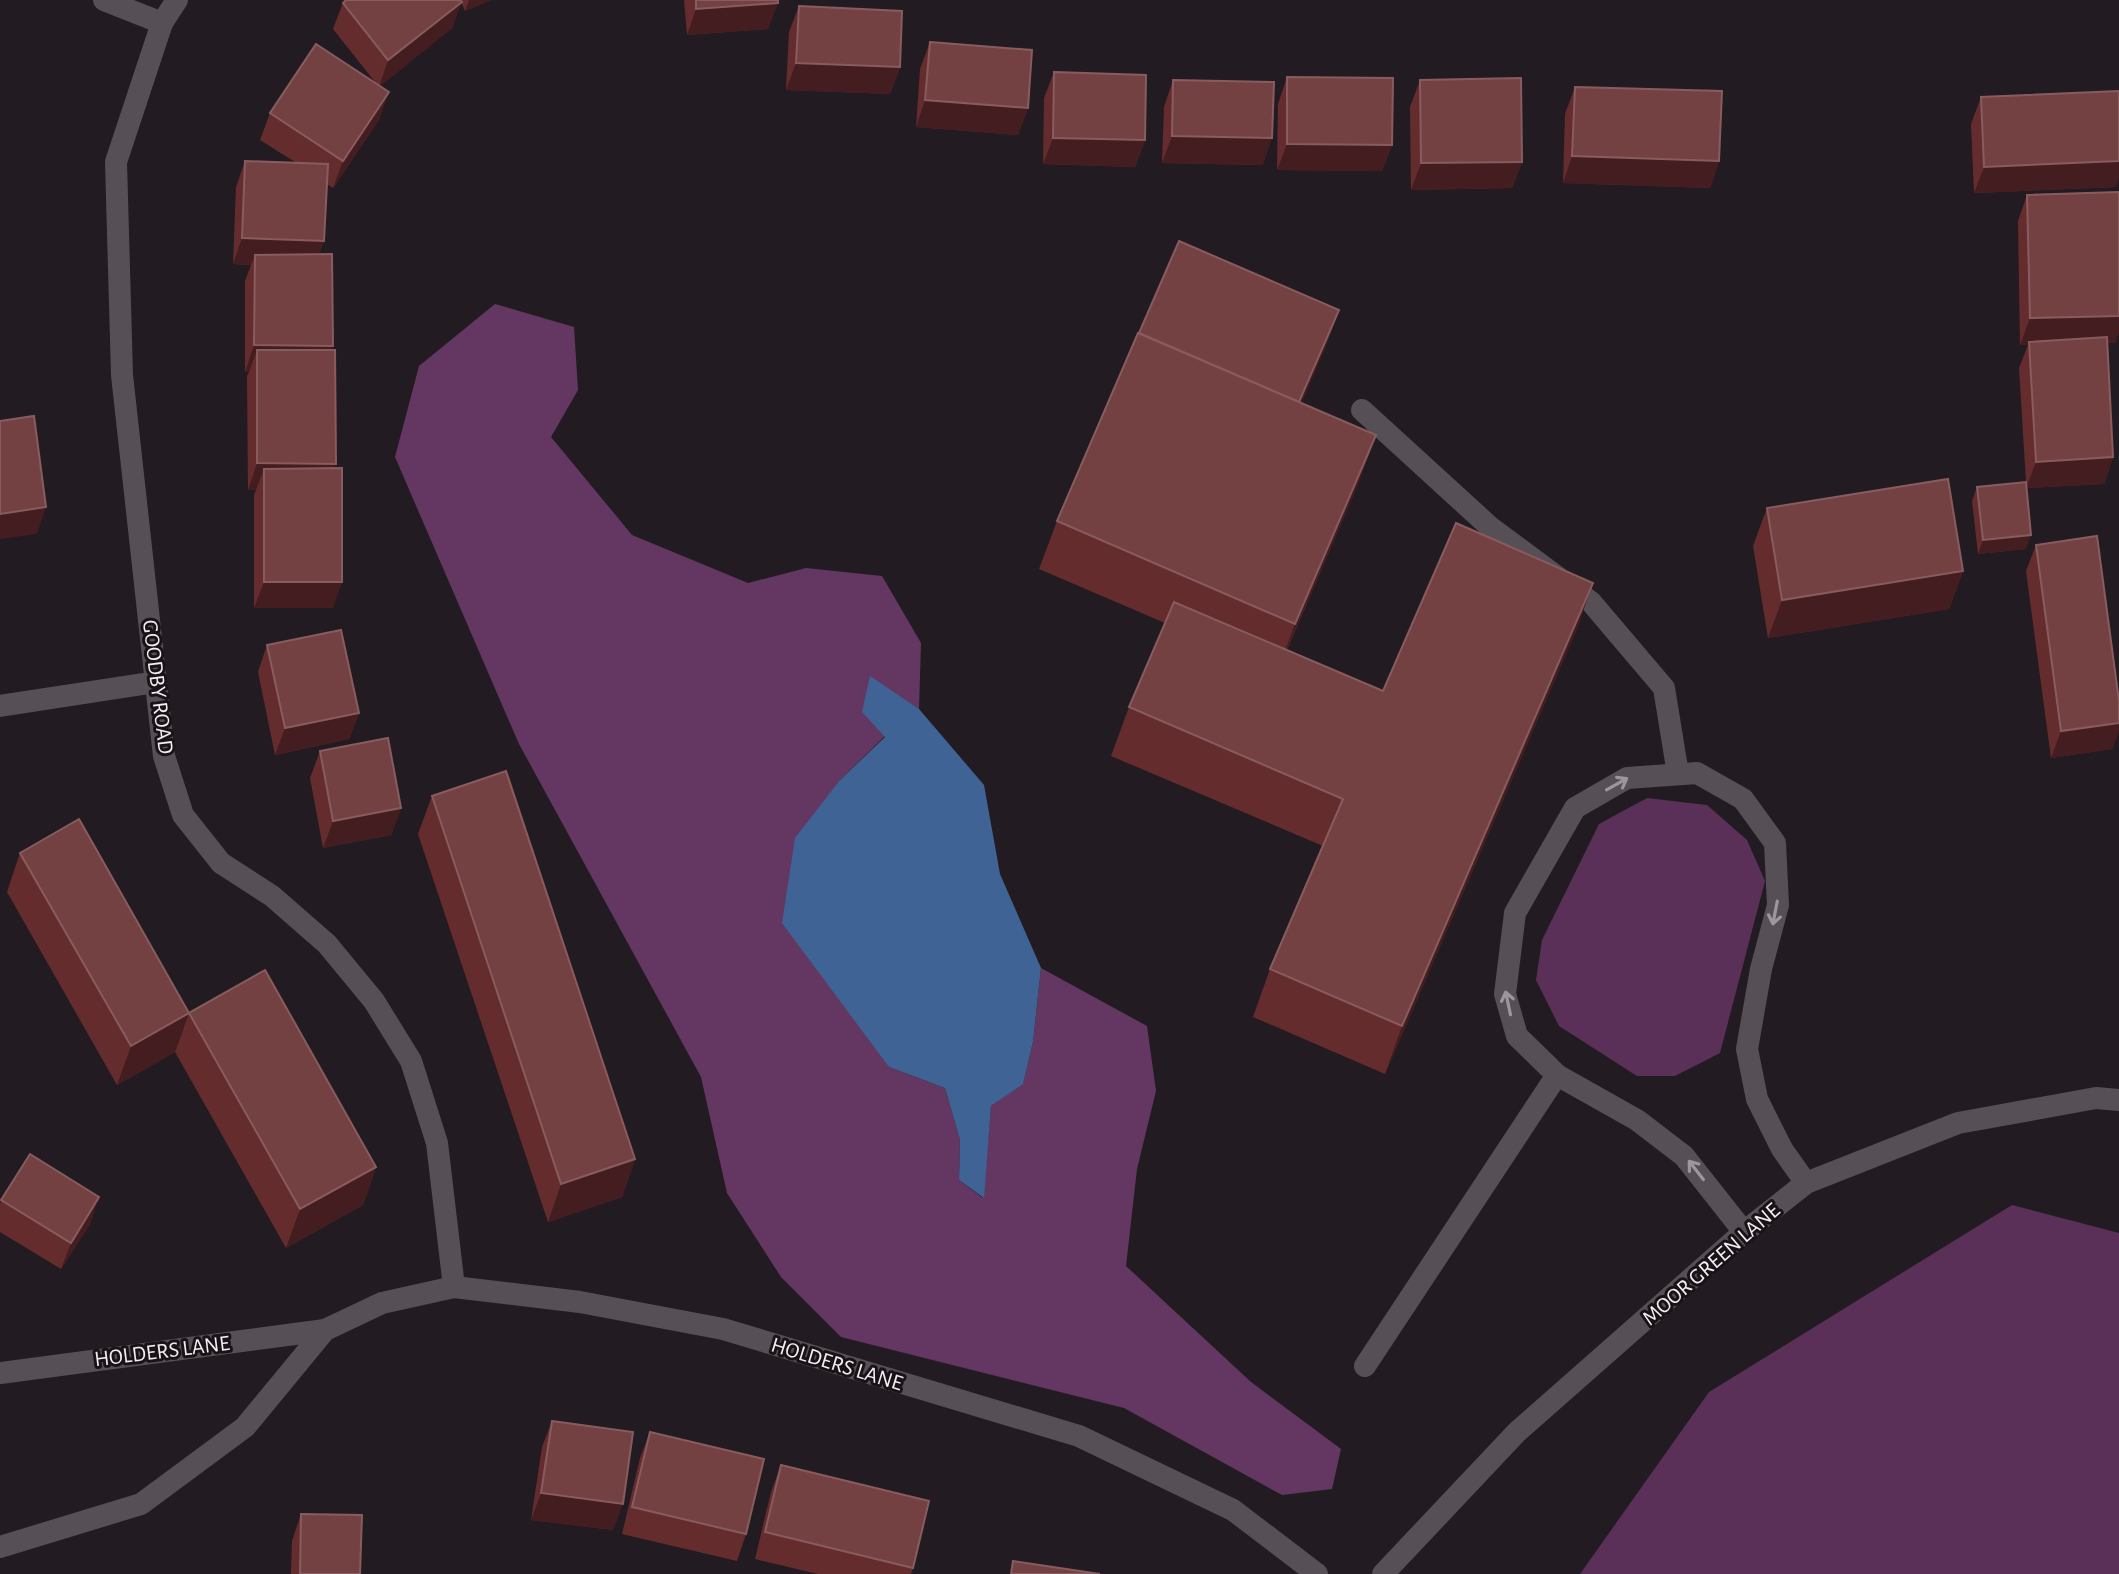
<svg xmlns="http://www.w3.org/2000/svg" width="2119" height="1574" font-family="'Alegreya Sans',sans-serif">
<rect width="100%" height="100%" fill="#221c22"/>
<g fill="#5a2f58">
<polygon points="1647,798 1707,805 1747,840 1765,881 1720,1053 1675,1076 1637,1076 1559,1026 1536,980 1542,940 1599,824"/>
<polygon points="2012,1205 2119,1233 2119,1574 1580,1574 1709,1392"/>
</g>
<polygon fill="#643762" points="495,304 574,327 578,390 551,437 632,535 748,583 806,568 882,576 921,643 919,709 870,677 885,736 840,780 889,1067 945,1088 960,1140 959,1180 983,1198 991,1106 1023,1083 1033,1042 1041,968 1147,1026 1156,1091 1137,1169 1126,1266 1251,1382 1341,1449 1332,1489 1282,1495 1124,1408 841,1337 781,1277 727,1193 701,1077 519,744 395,457 419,366"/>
<polygon fill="#3f6394" points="870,676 919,709 984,785 1000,874 1041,968 1033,1042 1023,1084 991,1106 984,1198 959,1180 960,1140 945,1088 889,1067 782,923 795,838 840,780 885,737 862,712"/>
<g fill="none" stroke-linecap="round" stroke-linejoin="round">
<g stroke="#574f56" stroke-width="22">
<polyline points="104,0 162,23"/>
<polyline points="1362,410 1490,527 1591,602 1664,688 1678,774"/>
<polyline points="1744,1232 1684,1156 1637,1120 1557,1075 1517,1036 1505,994 1515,913 1575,808 1627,778 1697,773 1743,799 1775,843 1778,905 1761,969 1747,1049 1757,1099 1782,1149 1806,1183"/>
<polyline points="1365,1366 1557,1075"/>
</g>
<g stroke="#574f56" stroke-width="22">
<polyline points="177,0 162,23 116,162 122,375 164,756 183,815 221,863 272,896 327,944 374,1001 411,1061 437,1143 454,1287"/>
<polyline points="0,706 156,682"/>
<polyline points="0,1373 325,1330"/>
<polyline points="0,1547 141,1504 245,1427 325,1330 382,1303 454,1287 580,1302 723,1329 1079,1436 1233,1510 1317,1574"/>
<polyline points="1383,1574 1517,1432 1744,1232 1806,1183 1958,1123 2096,1098 2119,1100"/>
</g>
</g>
<g fill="#652c2d">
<polygon points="346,0 491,0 465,11 461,2 452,28 380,86 380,118 333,188 327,184 324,241 319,254 331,350 334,468 333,608 254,608 254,495 256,490 248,490 247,376 249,372 245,372 245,281 251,265 233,264 236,187 245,161 295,162 260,140 270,113 375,82 333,29 343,3"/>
<polygon points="684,0 778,0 768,29 687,35"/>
<polygon points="799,6 900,67 890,94 786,90 789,32"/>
<polygon points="930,42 1028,108 1018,135 916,127 920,69"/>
<polygon points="1054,72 1145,140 1135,167 1043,164 1044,98"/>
<polygon points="1287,77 1392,145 1382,171 1277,170 1278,104"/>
<polygon points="1173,80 1263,165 1162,163 1164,107"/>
<polygon points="1420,80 1522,162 1512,188 1411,190 1410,107"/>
<polygon points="1575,87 1719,161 1710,188 1563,183 1565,114"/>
<polygon points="1981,97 2116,187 1974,193 1971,124"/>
<polygon points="2119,192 2119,331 2115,343 2107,343 2113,457 2104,484 2026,488 2026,549 1978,554 1972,501 1977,487 2026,482 2019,368 2028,345 2020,345 2018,221 2027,195"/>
<polygon points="1339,310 1325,348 1301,403 1376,435 1358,484 1287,650 1383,691 1593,583 1576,631 1385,1074 1253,1017 1270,969 1323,846 1111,756 1129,707 1165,623 1039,569 1057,521"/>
<polygon points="1767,508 1963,571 1949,609 1768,638 1753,546"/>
<polygon points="2036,545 2119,701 2119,730 2112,749 2051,758 2026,571"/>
<polygon points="267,645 359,713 349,739 275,755 258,672"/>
<polygon points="320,751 401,808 391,835 323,848 310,778"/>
<polygon points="432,796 635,1159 622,1197 548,1222 418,834"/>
<polygon points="20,853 189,1013 175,1052 117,1085 7,892"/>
<polygon points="189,1013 376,1167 363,1205 286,1248 175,1052"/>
<polygon points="1,1200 90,1224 61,1269 0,1232 0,1204"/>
<polygon points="552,1421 613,1530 531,1520 542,1447"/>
<polygon points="650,1432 746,1534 737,1561 622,1534 640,1458"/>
<polygon points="781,1465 913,1568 911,1574 818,1574 755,1559 771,1492"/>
<polygon points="301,1514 360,1574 291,1574 292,1541"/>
</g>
<g fill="#441d20">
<polygon points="469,0 491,0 465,11"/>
<polygon points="462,2 452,28 379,87 388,60"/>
<polygon points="778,3 768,29 687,35 696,9"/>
<polygon points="796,63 900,67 890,94 786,90"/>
<polygon points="389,92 380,118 333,188 343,161"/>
<polygon points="925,100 1028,108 1018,135 916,127"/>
<polygon points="1172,136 1272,138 1263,165 1162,163"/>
<polygon points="1053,138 1145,140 1135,167 1043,164"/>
<polygon points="1287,144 1392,145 1382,171 1277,170"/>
<polygon points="1572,156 1719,161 1710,188 1563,183"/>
<polygon points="2119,161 2119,179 2116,187 1974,193 1984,167"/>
<polygon points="1522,162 1512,188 1411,190 1421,163"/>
<polygon points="242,238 324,241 314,268 255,255 251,265 233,264"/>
<polygon points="1339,310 1325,348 1281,451 1295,412"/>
<polygon points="2119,316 2119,331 2115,343 2029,345 2029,342 2028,345 2020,345 2030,318"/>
<polygon points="254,345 333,346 323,372 257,350 249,372 245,372"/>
<polygon points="1376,435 1358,484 1277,672 1295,624"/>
<polygon points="2113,457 2104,484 2026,488 2036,462"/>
<polygon points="257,463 336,464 326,490 264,469 256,490 248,490"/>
<polygon points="46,507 37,534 0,539 0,514"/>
<polygon points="2031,535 2026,549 1978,554 1983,540"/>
<polygon points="1963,571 1949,609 1768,638 1782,600"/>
<polygon points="264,582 342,582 333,608 254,608"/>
<polygon points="1593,583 1576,631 1385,1074 1402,1026"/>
<polygon points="359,713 349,739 275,755 285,728"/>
<polygon points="2119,723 2119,730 2112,749 2051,758 2061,731"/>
<polygon points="401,808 391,835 323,848 333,821"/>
<polygon points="189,1013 175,1052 117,1085 131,1046"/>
<polygon points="635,1159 622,1197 548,1222 561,1184"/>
<polygon points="376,1167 363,1205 286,1248 300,1209"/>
<polygon points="99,1197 90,1224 61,1269 71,1243"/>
<polygon points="541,1493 623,1504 613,1530 531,1520"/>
</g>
<g fill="#744142" stroke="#885c5e" stroke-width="2">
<polygon points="346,0 460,0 462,2 388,60 343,3"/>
<polygon points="696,0 778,0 778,3 696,9"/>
<polygon points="799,6 902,11 900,67 796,63"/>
<polygon points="930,42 1032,50 1028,108 925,100"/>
<polygon points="316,44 389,92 343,161 270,113"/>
<polygon points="1054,72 1146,75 1145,140 1053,138"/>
<polygon points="1287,77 1393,78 1392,145 1287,144"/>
<polygon points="1521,78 1522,162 1421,163 1420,80"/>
<polygon points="1173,80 1274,82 1272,138 1172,136"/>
<polygon points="1575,87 1722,91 1719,161 1572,156"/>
<polygon points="2119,91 2119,161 1984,167 1981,97"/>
<polygon points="245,161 328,164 324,241 242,238"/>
<polygon points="2119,192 2119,316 2030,318 2027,195"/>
<polygon points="1179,241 1339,310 1299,402 1139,333"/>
<polygon points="332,254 333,346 254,345 255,255"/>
<polygon points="1138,333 1376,435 1295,624 1057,521"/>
<polygon points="2107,337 2113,457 2036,462 2029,342"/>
<polygon points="257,350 335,350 336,464 257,463"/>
<polygon points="34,416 46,507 0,514 0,421"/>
<polygon points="342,468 342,582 264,582 264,469"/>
<polygon points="1948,479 1963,571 1782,600 1767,508"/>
<polygon points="2026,482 2031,535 1983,540 1977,487"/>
<polygon points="1456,523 1593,583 1402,1026 1270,969 1343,799 1129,707 1174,602 1383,691"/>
<polygon points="2097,536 2119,701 2119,723 2061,731 2036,545"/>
<polygon points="341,630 359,713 285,728 267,645"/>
<polygon points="388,738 401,808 333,821 320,751"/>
<polygon points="506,771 635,1159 561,1184 432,796"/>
<polygon points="79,819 189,1013 131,1046 20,853"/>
<polygon points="265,970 376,1167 300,1209 189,1013"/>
<polygon points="30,1154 99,1197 71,1243 1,1200"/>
<polygon points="552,1421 633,1432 623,1504 541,1493"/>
<polygon points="650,1432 764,1459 746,1534 632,1507"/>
<polygon points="781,1465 929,1501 913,1568 765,1532"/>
<polygon points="301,1514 362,1515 360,1574 300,1574"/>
<polygon points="1013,1561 1100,1574 1011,1574"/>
</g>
<defs><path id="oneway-shaft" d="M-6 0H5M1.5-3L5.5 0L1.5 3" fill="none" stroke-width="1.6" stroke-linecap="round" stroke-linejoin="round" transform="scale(2)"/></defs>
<g stroke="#9d979c">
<use href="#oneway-shaft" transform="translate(1617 784) rotate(-29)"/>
<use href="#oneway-shaft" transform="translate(1775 913) rotate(101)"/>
<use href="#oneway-shaft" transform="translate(1508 1003) rotate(-102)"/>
<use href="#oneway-shaft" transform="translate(1696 1170) rotate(-128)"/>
</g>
<g text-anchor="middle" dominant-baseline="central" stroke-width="6" stroke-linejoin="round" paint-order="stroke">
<g font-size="22" fill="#f2eef2" stroke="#191318">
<text transform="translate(158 687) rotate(83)">GOODBY ROAD</text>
<text transform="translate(1711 1264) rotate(-41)">MOOR GREEN LANE</text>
<text transform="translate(162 1351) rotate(-7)">HOLDERS LANE</text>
<text transform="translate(837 1364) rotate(17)">HOLDERS LANE</text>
</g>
</g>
</svg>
